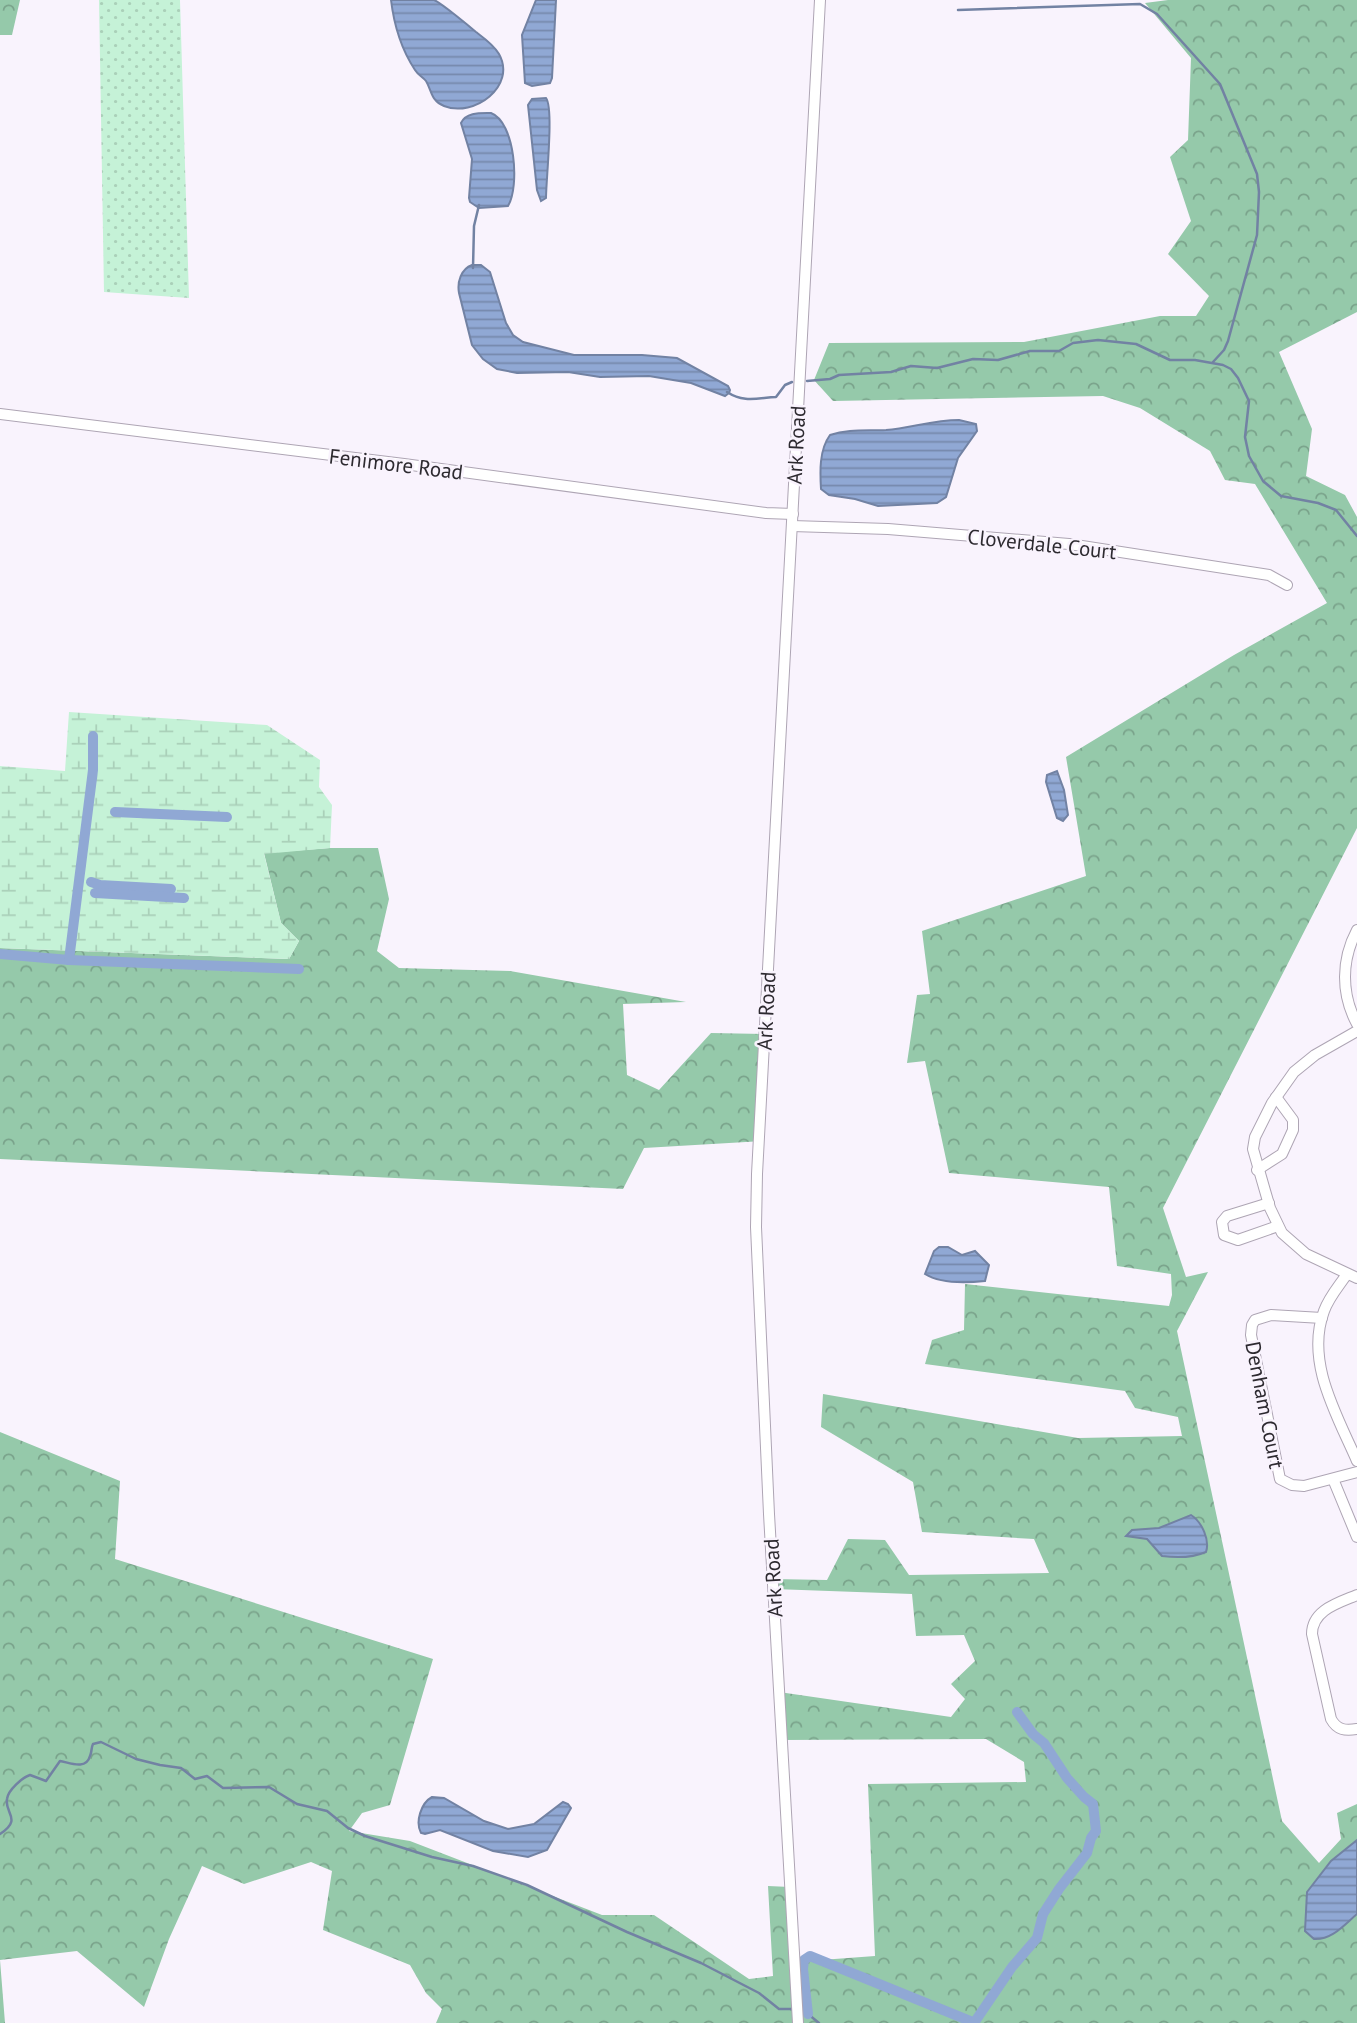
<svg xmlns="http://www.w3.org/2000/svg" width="1357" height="2023" font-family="'PT Sans',sans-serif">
<defs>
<pattern id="grass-dots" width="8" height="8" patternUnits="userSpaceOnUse" patternTransform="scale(1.75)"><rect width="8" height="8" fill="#c5f2d7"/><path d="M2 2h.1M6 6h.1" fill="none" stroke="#aad0b9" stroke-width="1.8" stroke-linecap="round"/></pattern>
<pattern id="forest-crowns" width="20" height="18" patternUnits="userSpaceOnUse" patternTransform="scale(1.75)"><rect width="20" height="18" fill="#95c9aa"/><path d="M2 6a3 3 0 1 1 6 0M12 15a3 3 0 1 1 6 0" fill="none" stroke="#7aa38b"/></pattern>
<pattern id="wetland-marsh" width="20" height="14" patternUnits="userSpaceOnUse" patternTransform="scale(1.75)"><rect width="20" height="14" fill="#c5f2d7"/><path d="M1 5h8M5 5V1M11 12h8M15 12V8" fill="none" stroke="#aad0b9"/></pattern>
<pattern id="water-rules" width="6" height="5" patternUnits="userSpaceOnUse" patternTransform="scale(1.75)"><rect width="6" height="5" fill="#90a8d4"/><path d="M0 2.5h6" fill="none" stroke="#7689ac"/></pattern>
</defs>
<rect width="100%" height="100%" fill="#f9f3fd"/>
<polygon fill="url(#grass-dots)" points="99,0 180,0 189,298 104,292"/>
<g fill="url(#forest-crowns)">
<polygon points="0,0 20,0 12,35 0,35"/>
<polygon points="1168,0 1357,0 1357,312 1279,352 1312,429 1306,476 1345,495 1357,517 1357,828 1163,1208 1186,1277 1208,1272 1177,1331 1282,1821 1319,1863 1341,1839 1337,1813 1357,1804 1357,2023 436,2023 442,2009 426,1993 410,1965 323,1930 332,1871 311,1862 244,1884 202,1866 169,1939 144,2007 77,1951 0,1960 5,2023 0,2023 0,1432 120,1481 115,1559 433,1659 390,1805 362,1813 349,1831 410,1841 602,1915 654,1915 749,1979 773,1976 768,1886 790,1887 794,1962 875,1956 868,1784 1026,1782 1024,1762 986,1739 782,1740 779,1692 951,1717 965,1699 951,1684 975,1661 964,1635 916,1636 912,1594 774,1589 773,1579 827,1580 848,1539 885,1540 909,1575 1049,1573 1034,1539 922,1532 913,1482 821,1427 823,1394 1078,1438 1182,1436 1178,1417 1135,1408 1125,1391 925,1364 932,1340 964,1330 965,1284 1169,1306 1172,1295 1171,1274 1117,1266 1109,1187 949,1173 925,1061 907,1063 917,995 930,994 922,931 1086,876 1066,757 1234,655 1327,603 1255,484 1225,480 1210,451 1140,408 1103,396 833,401 814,380 829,343 1024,342 1160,316 1196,316 1209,296 1168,254 1191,221 1170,157 1188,140 1191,58 1145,3"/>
<polygon points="330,848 378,848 389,899 377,951 399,968 510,971 686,1002 623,1004 627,1075 659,1090 711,1033 767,1034 763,1141 644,1148 623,1189 0,1159 0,948 289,959 299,941 281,923 264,853"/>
</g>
<polygon fill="url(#wetland-marsh)" points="69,712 267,725 320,760 319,787 332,805 330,848 264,854 281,923 299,941 289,959 0,948 0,766 65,771"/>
<g fill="url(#water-rules)" stroke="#7282a3" stroke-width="2">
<path d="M 391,0 C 403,0 422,0 434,0 C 440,2 469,26 476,32 C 484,38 494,45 499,54 C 517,86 474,118 444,106 C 431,101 432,91 426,81 C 423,77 418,75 415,70 C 401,49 394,25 391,0 Z"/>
<polygon points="536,0 556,0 552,78 550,83 532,86 525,83 522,35"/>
<path d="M 546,98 C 554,108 546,180 546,198 L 541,201 L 537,190 L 528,105 L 532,99 Z"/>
<path d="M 491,113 C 515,122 520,186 508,206 L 479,208 L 470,202 L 469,198 L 472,159 L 461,123 C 466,112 480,113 491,113 Z"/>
<path d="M 472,265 L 481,265 L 490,272 L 506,323 L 513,335 L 523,342 L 574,355 L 642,355 L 677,358 L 728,386 L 730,390 L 729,393 L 725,396 L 691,383 L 649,376 L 600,377 L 568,372 L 517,373 L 497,369 L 483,359 L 472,345 L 459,293 C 457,282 461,269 472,265 Z"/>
<path d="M 959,420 L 976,424 L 977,431 L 958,458 L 946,497 L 937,503 L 878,506 L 855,499 L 829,495 L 821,489 C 820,472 819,450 830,435 C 848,429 867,431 886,430 C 911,428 933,420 959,420 Z"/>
<polygon points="1057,771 1064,790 1068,815 1063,821 1057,818 1046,782 1047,775"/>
<path d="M 939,1247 L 948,1247 L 962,1255 L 975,1251 L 989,1265 L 985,1281 C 967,1283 941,1284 925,1274 L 934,1251 Z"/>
<path d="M 1191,1515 C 1202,1522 1210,1540 1206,1552 C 1192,1558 1177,1558 1162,1556 L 1147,1539 L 1126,1536 L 1132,1530 L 1159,1528 Z"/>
<path d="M 432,1797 L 444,1798 L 484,1821 L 508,1829 L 534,1824 L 563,1802 L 568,1804 L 571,1808 L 547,1850 L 528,1857 L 493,1851 L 440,1830 L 425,1834 L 421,1833 C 415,1822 421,1803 432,1797 Z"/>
<path d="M 1357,1840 L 1357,1914 C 1344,1925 1332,1940 1314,1939 L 1305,1931 L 1307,1892 L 1331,1861 Z"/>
</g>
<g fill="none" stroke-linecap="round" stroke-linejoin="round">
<g stroke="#7282a3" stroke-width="2.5">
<polyline points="958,10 1140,4 1157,14 1220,84 1257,174 1259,192 1257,235 1228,341 1224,350 1213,362"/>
<polyline points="473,268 474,226 479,205"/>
<polyline points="807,381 830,379 839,375 891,372 911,366 937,368 973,359 998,360 1030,351 1059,351 1073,343 1098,340 1136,344 1170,360 1195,360 1223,365 1231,369 1238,378 1249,401 1245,437 1249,456 1263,481 1281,496 1318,503 1336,510 1357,536"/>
<path d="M 727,392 C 744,403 757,398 776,397 L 785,385 L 792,382"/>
<path d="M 0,1834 C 23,1819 4,1813 7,1799 C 8,1790 23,1777 30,1775 L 46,1781 L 60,1761 C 68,1762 86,1771 90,1756 C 92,1752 91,1748 93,1744 L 101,1742 L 136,1759 L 160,1765 L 181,1768 L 195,1779 L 207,1776 L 223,1788 L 269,1787 L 297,1804 L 327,1811 L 348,1828 L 365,1836 L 432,1857 L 473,1866 L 527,1885 L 627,1932 L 701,1963 L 759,1993 L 779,2009 L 792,2009"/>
<polyline points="808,2014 819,2023"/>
</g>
<g stroke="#90a8d4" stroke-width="10">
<polyline points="115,812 227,817"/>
<polyline points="91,882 100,885 171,889"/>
<polyline points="95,893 184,898"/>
<polyline points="0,954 69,960 299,969"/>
<polyline points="69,960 93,770 93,736"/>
<polyline points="808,2014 803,1969 804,1960 810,1956 975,2023"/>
<polyline points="974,2023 1012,1967 1037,1938 1043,1914 1059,1889 1087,1853 1091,1838 1096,1831 1093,1804 1084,1797 1067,1778 1044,1743 1033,1734 1017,1712"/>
</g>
<defs>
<g id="minor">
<polyline points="0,414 404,464 766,513 793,514"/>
<polyline points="792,526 888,529 1069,544 1269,575 1287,585"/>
<path d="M 1357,930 C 1341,960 1341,994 1357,1024"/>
<polyline points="1357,1031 1315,1055 1294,1072 1272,1103 1255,1137 1253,1149 1270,1208 1282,1233 1306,1254 1357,1278"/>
<polyline points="1257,1170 1282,1154 1293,1130 1293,1120 1276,1097"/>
<polyline points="1269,1203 1227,1216 1222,1222 1224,1235 1238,1240 1278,1226"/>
<path d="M 1347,1274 C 1339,1286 1329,1297 1324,1311 C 1305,1362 1337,1415 1357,1461"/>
<polyline points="1322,1318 1271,1315 1255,1320 1252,1325 1251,1335 1280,1479 1292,1485 1304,1486 1357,1472"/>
<polyline points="1333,1479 1357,1537"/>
<path d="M 1357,1595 C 1338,1603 1312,1610 1312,1634 L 1331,1719 C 1337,1730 1345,1731 1357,1729"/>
<polyline points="798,2023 769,1514 756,1227 757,1174 820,0"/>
</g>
</defs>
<use href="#minor" stroke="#aea5b4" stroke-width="12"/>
<use href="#minor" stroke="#fff" stroke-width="10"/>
</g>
<g text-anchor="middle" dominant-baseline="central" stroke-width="5" stroke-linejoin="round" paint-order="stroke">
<g font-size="21" fill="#2d2a30" stroke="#f9f3fd">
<text transform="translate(796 445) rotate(-87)">Ark Road</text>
<text transform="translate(396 464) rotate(7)">Fenimore Road</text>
<text transform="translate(1042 544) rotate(6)">Cloverdale Court</text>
<text transform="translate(766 1011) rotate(-87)">Ark Road</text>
<text transform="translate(1265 1405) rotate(79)">Denham Court</text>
<text transform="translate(773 1578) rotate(-93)">Ark Road</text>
</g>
</g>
</svg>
